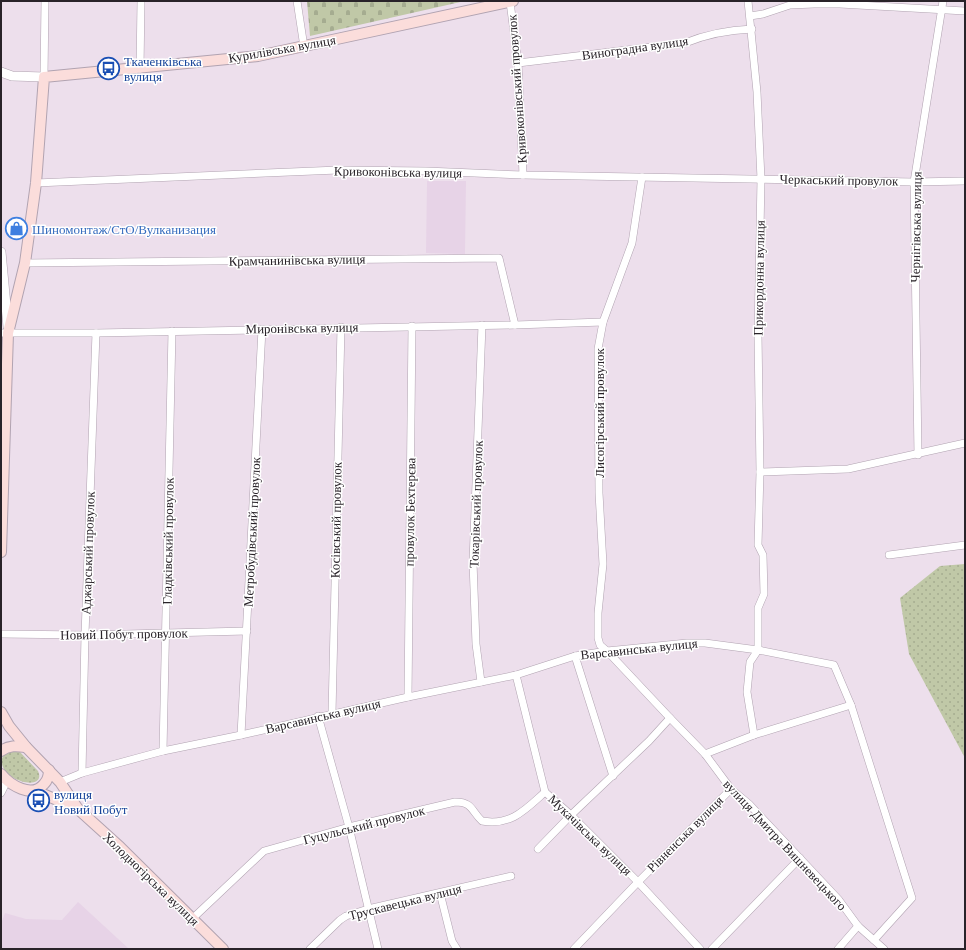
<svg xmlns="http://www.w3.org/2000/svg" width="966" height="950" font-family="'Times New Roman',serif">
<defs>
<pattern id="grass-dots" width="8" height="8" patternUnits="userSpaceOnUse"><rect width="8" height="8" fill="#c0c8a7"/><path d="M2 2h.1M6 6h.1" fill="none" stroke="#a5ac90" stroke-width="1.8" stroke-linecap="round"/></pattern>
<pattern id="cemetery-stones" width="16" height="16" patternUnits="userSpaceOnUse"><rect width="16" height="16" fill="#c0c8a7"/><path d="M2 7V4a2 2 0 0 1 4 0v3zM10 15v-3a2 2 0 0 1 4 0v3z" fill="#a5ac90"/></pattern>
</defs>
<rect width="100%" height="100%" fill="#eddfec"/>
<g fill="#e7d3e7">
<polygon points="427,181 466,181 465,254 426,253"/>
<polygon points="78,902 129,949 1,949 1,924 5,913 26,919 62,920"/>
</g>
<g fill="url(#grass-dots)">
<polygon points="965,564 965,758 909,654 900,598 940,566"/>
<path d="M 15,750 L 20,752 L 38,771 C 47,791 6,783 2,764 C 0,755 7,753 15,750 Z"/>
</g>
<polygon fill="url(#cemetery-stones)" points="307,1 465,1 310,36"/>
<g fill="none" stroke-linecap="round" stroke-linejoin="round">
<defs>
<g id="minor">
<polyline points="297,1 304,47"/>
<polyline points="748,1 757,92 761,179 758,334 760,472 758,545 763,555 764,594 758,608 758,650 750,662 747,692 754,735"/>
<polyline points="510,2 518,63 523,175"/>
<polyline points="750,16 763,14 790,5 814,4 840,4 965,11"/>
<path d="M 518,63 L 685,43 C 707,34 728,30 752,29"/>
<polyline points="140,69 141,1"/>
<polyline points="44,77 45,1"/>
<polyline points="642,177 632,243 603,322 598,349 599,493 603,564 598,613 598,638 600,645 607,651 670,718 705,754 731,789 749,804 839,900 858,926 884,949"/>
<polyline points="36,183 338,170 426,171 523,175 914,182 965,181"/>
<polyline points="25,263 499,258 515,325"/>
<polyline points="1,333 96,333 515,325 603,322"/>
<polyline points="918,455 914,182 943,1"/>
<polyline points="760,472 848,469 965,443"/>
<polyline points="889,555 965,545"/>
<polyline points="1,634 85,635 247,631"/>
<polyline points="575,656 613,776"/>
<polyline points="516,675 545,792 571,815 638,882 700,949"/>
<polyline points="481,682 476,644 473,562 482,325"/>
<polyline points="408,697 412,326"/>
<polyline points="332,713 341,327"/>
<polyline points="318,716 349,827 378,949"/>
<polyline points="241,735 262,329"/>
<polyline points="163,751 172,331"/>
<polyline points="705,754 754,735 851,705"/>
<polyline points="82,773 85,635 96,333"/>
<polyline points="60,782 82,773 163,751 241,735 408,697 516,675 575,656 607,651 687,643 705,643 758,650 834,665 851,705 912,898 874,940"/>
<polyline points="1,793 7,781"/>
<polyline points="538,849 571,815 649,741 670,718"/>
<polyline points="440,893 452,941 457,949"/>
<path d="M 192,919 L 264,851 L 349,827 L 455,802 C 473,802 471,811 482,821 C 511,826 525,810 545,792"/>
<polyline points="310,949 340,920 346,916 368,909 511,876"/>
<polyline points="574,949 638,882 731,789"/>
<polyline points="712,949 800,858"/>
<polyline points="838,949 858,926"/>
</g>
<g id="tertiary">
<polyline points="1,72 12,76 44,77"/>
<polyline points="1,252 8,327"/>
</g>
<g id="secondary">
<polyline points="1,552 8,333 25,263 36,183 44,77 258,56 513,1"/>
<polyline points="1,712 9,726 26,747 60,782 78,809 120,847 223,949"/>
<path d="M 1,751 C 9,745 17,746 26,747"/>
<path d="M 1,774 C 10,785 32,799 44,784 C 48,780 49,776 49,770"/>
<polyline points="36,791 78,809"/>
</g>
</defs>
<use href="#minor" stroke="#b1a3b1" stroke-width="8"/>
<use href="#tertiary" stroke="#b1a3b1" stroke-width="10"/>
<use href="#secondary" stroke="#b1a3b1" stroke-width="12"/>
<use href="#minor" stroke="#fff" stroke-width="7"/>
<use href="#tertiary" stroke="#fff" stroke-width="9"/>
<use href="#secondary" stroke="#fbdddb" stroke-width="10"/>
</g>
<defs>
<symbol id="bus-ring" viewBox="-11 -11 22 22"><circle r="9.5" fill="#fff" stroke="#1a4fb4" stroke-width="1.5"/><path d="M-5-6H5V4H4V6H2V4H-2V6H-4V4H-5ZM-3.5-4V0h7V-4ZM-3.5 1.2v1.5H-2V1.2ZM2 1.2v1.5H3.5V1.2Z" fill="#1a4fb4"/></symbol>
<symbol id="shop-ring" viewBox="-11 -11 22 22"><circle r="9.5" fill="#fff" stroke="#3f7fe0" stroke-width="1.5"/><path d="M-5-2.5h2.3a2.7 3.5 0 0 1 5.4 0H5L5.5 6h-11ZM-1.5-2.5h3a1.5 2.3 0 0 0-3 0Z" fill="#3f7fe0"/></symbol>
</defs>
<g fill-rule="evenodd">
<use href="#bus-ring" x="96" y="56" width="25" height="25"/>
<use href="#shop-ring" x="4" y="216" width="25" height="25"/>
<use href="#bus-ring" x="26" y="788" width="25" height="25"/>
</g>
<g text-anchor="middle" dominant-baseline="central" stroke-width="3" stroke-linejoin="round" paint-order="stroke">
<g font-size="13" fill="#292329" stroke="#fff">
<text transform="translate(635 48) rotate(-8)">Виноградна вулиця</text>
<text transform="translate(282 49) rotate(-10)">Курилівська вулиця</text>
<text transform="translate(517 89) rotate(-94)">Кривоконівський провулок</text>
<text transform="translate(398 172) rotate(1)">Кривоконівська вулиця</text>
<text transform="translate(839 180) rotate(1)">Черкаський провулок</text>
<text transform="translate(916 227) rotate(-89)">Чернігівська вулиця</text>
<text transform="translate(297 260) rotate(-1)">Крамчанинівська вулиця</text>
<text transform="translate(759 278) rotate(-89)">Прикордонна вулиця</text>
<text transform="translate(302 328) rotate(-1)">Миронівська вулиця</text>
<text transform="translate(599 413) rotate(-90)">Лисогірський провулок</text>
<text transform="translate(476 504) rotate(-88)">Токарівський провулок</text>
<text transform="translate(410 512) rotate(-89)">провулок Бехтерєва</text>
<text transform="translate(336 520) rotate(-89)">Косівський провулок</text>
<text transform="translate(252 532) rotate(-87)">Метробудівський провулок</text>
<text transform="translate(168 541) rotate(-89)">Гладківський провулок</text>
<text transform="translate(88 553) rotate(-88)">Аджарський провулок</text>
<text transform="translate(124 634) rotate(-1)">Новий Побут провулок</text>
<text transform="translate(639 649) rotate(-6)">Варсавинська вулиця</text>
<text transform="translate(323 716) rotate(-13)">Варсавинська вулиця</text>
<text transform="translate(364 825) rotate(-14)">Гуцульський провулок</text>
<text transform="translate(685 834) rotate(-45)">Рівненська вулиця</text>
<text transform="translate(590 835) rotate(44)">Мукачівська вулиця</text>
<text transform="translate(785 845) rotate(47)">вулиця Дмитра Вишневецького</text>
<text transform="translate(151 879) rotate(44)">Холодногірська вулиця</text>
<text transform="translate(405 902) rotate(-14)">Трускавецька вулиця</text>
</g>
<g font-size="13" fill="#164399" stroke="#fff" text-anchor="start">
<text x="124" y="61">Ткаченківська<tspan x="124" dy="15">вулиця</tspan></text>
<text x="54" y="794">вулиця<tspan x="54" dy="15">Новий Побут</tspan></text>
</g>
<g font-size="13" fill="#366cbe" stroke="#fff" text-anchor="start">
<text x="32" y="229">Шиномонтаж/СтО/Вулканизация</text>
</g>
</g>
<rect width="966" height="950" fill="none" stroke="#292329" stroke-width="4"/>
</svg>
